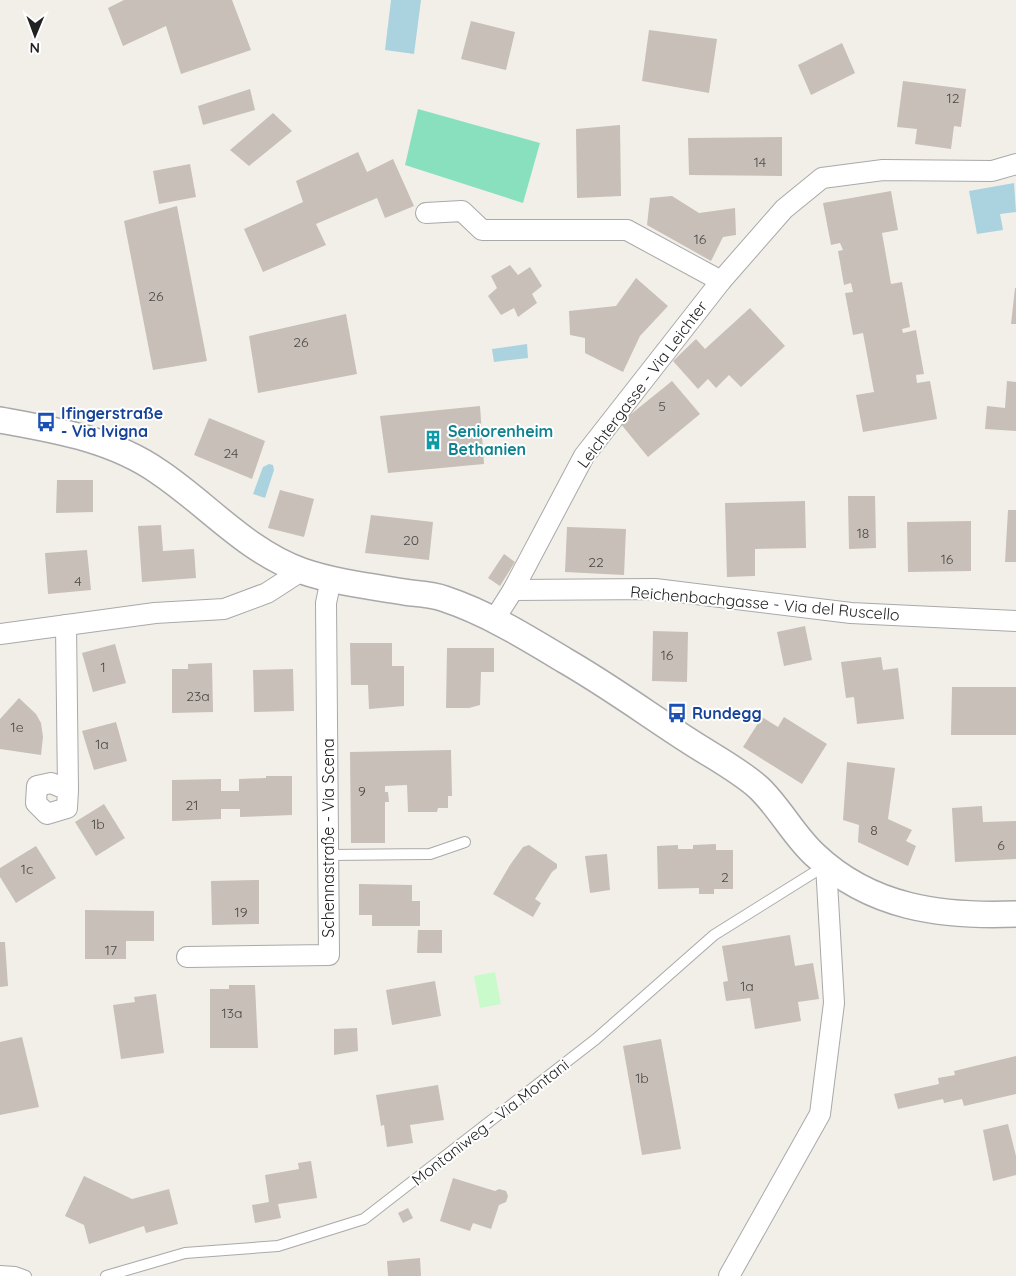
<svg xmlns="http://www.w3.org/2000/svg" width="1016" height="1276" font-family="Quicksand,sans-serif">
<rect width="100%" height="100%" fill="#f2efe9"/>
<polygon fill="#c8facc" points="495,972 501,1004 480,1008 474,976"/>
<polygon fill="#88e0be" points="418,109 540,143 523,203 405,165"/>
<g fill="#aad3df">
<polygon points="391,0 421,0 414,54 385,50"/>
<polygon points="1014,183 1016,212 1000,214 1003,230 977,234 969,191"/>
<polygon points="527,344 528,358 494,362 492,349"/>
<polygon points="269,464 273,465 274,470 265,498 253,494 263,467"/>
</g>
<g fill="#c7bfb8">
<polygon points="124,0 232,0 251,50 181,74 166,26 123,46 108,8"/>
<polygon points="471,21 515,32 506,70 461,59"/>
<polygon points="649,30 717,39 709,93 642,81"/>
<polygon points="842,43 855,73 811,95 798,65"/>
<polygon points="903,81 966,89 961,127 954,126 951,149 915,144 917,129 897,127"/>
<polygon points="250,89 255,110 203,125 198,106"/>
<polygon points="273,113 292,131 249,166 230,150"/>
<polygon points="620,125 621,196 577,198 576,129"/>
<polygon points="782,137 782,176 689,175 688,138"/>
<polygon points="358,152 367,172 393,159 414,206 385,218 377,198 316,224 326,245 263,272 244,229 303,202 296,181"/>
<polygon points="190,164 196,197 159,204 153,171"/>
<polygon points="891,191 898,230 882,233 891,284 902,282 910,327 902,329 903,333 916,330 924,374 916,375 917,383 930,381 937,419 863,432 856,395 874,392 863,333 853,335 845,293 853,292 851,283 844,285 838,251 843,250 840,243 831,245 823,203"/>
<polygon points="672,196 699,213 735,208 736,235 723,237 711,261 647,225 650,198"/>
<polygon points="177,206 207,361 153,370 124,221"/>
<polygon points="510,265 518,275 530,267 542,286 532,294 537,303 518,317 514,308 501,315 488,296 497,288 491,276"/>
<polygon points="636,278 668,306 640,336 623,372 585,353 585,338 570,335 569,311 616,306"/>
<polygon points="1015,288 1016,288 1016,324 1011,324"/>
<polygon points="750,308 785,346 741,387 729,375 716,388 708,379 698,389 673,361 696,339 705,349"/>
<polygon points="346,314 357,374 258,393 249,336"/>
<polygon points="672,381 700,414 648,457 620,423"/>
<polygon points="1007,381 1016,382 1016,431 985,429 987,406 1005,408"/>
<polygon points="480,406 484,464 388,473 380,416"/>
<polygon points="209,418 265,441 252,479 194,455"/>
<polygon points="57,480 93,480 93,512 56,513"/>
<polygon points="280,490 314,499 304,537 268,528"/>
<polygon points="848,496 875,496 876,548 849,549"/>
<polygon points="805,501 806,548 755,549 755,576 727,577 725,503"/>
<polygon points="1008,510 1016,510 1016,562 1005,562"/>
<polygon points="371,515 433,522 429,560 365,553"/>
<polygon points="971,521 971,571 908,572 907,522"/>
<polygon points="161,525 163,551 194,549 196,578 142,582 138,526"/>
<polygon points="567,527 626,529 624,575 565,572"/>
<polygon points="87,550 91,590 48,594 45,553"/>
<polygon points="504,554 515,562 500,586 488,578"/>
<polygon points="805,626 812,660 784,666 777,632"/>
<polygon points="653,631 688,632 687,682 652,681"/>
<polygon points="350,643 392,643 392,666 404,666 404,706 369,709 368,685 351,685"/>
<polygon points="115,644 126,683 93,692 82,653"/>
<polygon points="447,648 494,648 494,672 481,672 480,705 469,708 446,708"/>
<polygon points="881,657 883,670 898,668 904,719 857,724 854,697 846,698 841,662"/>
<polygon points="212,663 213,712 172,713 172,669 188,669 188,664"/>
<polygon points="293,669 294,711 254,712 253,670"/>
<polygon points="952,687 1016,687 1016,735 951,735"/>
<polygon points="19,698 36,714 41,723 43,737 41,755 0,749 0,719"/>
<polygon points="762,717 778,727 784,717 827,744 802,784 743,747"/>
<polygon points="116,722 127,761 94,770 82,731"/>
<polygon points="451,750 452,796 448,796 448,808 438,808 437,812 408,812 407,785 385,786 385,792 388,792 389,802 385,802 385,843 351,843 350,752"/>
<polygon points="847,762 895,768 888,819 912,830 906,841 916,846 908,866 858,842 859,825 843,820"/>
<polygon points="266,776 292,776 292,815 240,817 240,809 221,809 221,819 172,821 172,780 221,779 221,791 239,791 239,779 266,778"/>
<polygon points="104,804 125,838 96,856 75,822"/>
<polygon points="982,806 983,822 1016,821 1016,859 955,862 952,808"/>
<polygon points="716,844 716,850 733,850 733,889 714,889 714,894 699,894 699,888 658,889 657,846 678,845 678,849 693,849 693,845"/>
<polygon points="529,845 557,864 557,868 552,872 535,899 541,903 533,917 493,894 510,865 523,847"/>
<polygon points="36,846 56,878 16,903 0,877 0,868"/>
<polygon points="607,854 610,890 590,893 585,856"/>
<polygon points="259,880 259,924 212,925 211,881"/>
<polygon points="359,884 412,885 412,901 420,901 420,926 372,926 372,915 359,915"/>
<polygon points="85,910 154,911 154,941 126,941 126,959 85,959"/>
<polygon points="418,930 442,930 442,953 417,953"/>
<polygon points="790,935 795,966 813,963 819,999 798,1002 801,1021 755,1029 750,998 726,1001 723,982 728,981 722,946"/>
<polygon points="0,942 5,942 8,986 0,987"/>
<polygon points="435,981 441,1016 392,1025 386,990"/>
<polygon points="229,985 255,985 258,1048 210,1048 210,989 229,989"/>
<polygon points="156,994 164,1053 121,1059 113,1005 135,1002 134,997"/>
<polygon points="357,1028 358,1051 334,1055 334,1029"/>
<polygon points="22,1037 39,1107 0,1115 0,1042"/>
<polygon points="661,1039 681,1149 642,1155 623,1046"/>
<polygon points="1016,1056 1016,1094 964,1106 962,1099 944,1103 943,1099 898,1109 894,1094 939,1084 938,1078 955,1075 954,1071"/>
<polygon points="438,1085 444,1120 410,1125 413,1143 387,1147 384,1125 381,1126 376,1095"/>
<polygon points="1008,1124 1016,1156 1016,1175 993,1181 983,1130"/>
<polygon points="311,1161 317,1198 278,1204 281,1218 255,1223 252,1205 269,1202 265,1175 299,1169 298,1163"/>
<polygon points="84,1176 132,1199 169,1189 178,1224 146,1233 144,1226 89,1244 84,1225 65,1216"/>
<polygon points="453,1178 495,1191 499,1189 506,1191 508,1196 506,1202 499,1205 491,1229 473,1223 470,1231 440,1221"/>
<polygon points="408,1208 413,1218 403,1223 398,1213"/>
<polygon points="420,1258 421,1276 388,1276 387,1261"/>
</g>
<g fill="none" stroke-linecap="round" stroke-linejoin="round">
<defs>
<g id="service">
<polyline points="329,855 430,854 465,842"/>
<polyline points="0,1271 15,1272 26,1276"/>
<polyline points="106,1276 185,1253 278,1246 364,1219 596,1039 714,935 826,865"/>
</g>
<g id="minor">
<polyline points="426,213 462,211 482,230 627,230 721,281"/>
<polyline points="513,590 655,589 851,613 1016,621"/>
<polyline points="494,620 513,590 584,456 721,281 784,209 822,178 883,170 992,171 1016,164"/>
<polyline points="66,625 68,790 67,808 47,814 36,803 37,786 51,783 68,790"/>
<polyline points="0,634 155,613 224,609 267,593 301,571"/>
<polyline points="187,957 329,955 326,603 331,579"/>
<polyline points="729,1276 820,1114 834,1003 826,865"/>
</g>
<path id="tertiary" d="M 0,420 C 55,430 112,439 159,472 C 207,504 246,551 302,571 C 337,583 375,587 411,593 C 422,594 435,595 445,599 C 487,613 526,637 564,660 C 606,684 646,713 686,739 C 710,755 738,769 759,788 C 780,808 794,836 815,855 C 871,908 942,917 1016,914"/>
</defs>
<use href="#service" stroke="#a9a9a9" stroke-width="12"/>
<use href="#minor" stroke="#a9a9a9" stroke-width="22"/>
<use href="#tertiary" stroke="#a9a9a9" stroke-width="28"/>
<use href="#service" stroke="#fff" stroke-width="10"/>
<use href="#minor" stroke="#fff" stroke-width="20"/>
<use href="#tertiary" stroke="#fff" stroke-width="25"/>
</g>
<defs>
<symbol id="bus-bare" viewBox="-9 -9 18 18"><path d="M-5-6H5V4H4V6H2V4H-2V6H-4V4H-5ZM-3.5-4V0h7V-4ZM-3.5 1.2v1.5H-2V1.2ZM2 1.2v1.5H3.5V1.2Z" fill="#1a4fb4" stroke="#fff" stroke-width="2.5" paint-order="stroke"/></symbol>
<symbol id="building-bare" viewBox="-9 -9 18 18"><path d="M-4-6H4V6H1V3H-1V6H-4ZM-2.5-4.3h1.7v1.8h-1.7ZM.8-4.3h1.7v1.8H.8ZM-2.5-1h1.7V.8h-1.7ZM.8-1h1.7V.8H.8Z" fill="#0f9aa8" stroke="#fff" stroke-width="2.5" paint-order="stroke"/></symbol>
</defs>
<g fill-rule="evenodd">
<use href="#bus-bare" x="32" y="408" width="28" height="28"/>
<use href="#building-bare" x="419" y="426" width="28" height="28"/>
<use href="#bus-bare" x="663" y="699" width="28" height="28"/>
</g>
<g text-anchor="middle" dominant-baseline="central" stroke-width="4" stroke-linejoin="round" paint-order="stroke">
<g font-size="14" fill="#4b4948">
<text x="953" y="98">12</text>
<text x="760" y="162">14</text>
<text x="700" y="239">16</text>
<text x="156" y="296">26</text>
<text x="301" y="342">26</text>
<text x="662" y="406">5</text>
<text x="231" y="453">24</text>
<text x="863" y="533">18</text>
<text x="411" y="540">20</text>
<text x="947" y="559">16</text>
<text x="596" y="562">22</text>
<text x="78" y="581">4</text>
<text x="667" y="655">16</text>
<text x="103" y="667">1</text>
<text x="198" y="696">23a</text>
<text x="17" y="727">1e</text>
<text x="102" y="744">1a</text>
<text x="362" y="791">9</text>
<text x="192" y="805">21</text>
<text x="98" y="824">1b</text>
<text x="874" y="830">8</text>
<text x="1001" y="845">6</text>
<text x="27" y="869">1c</text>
<text x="725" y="877">2</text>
<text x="241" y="912">19</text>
<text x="111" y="950">17</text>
<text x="747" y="986">1a</text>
<text x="232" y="1013">13a</text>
<text x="642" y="1078">1b</text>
</g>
<g font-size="16" fill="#222" stroke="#fff">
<text transform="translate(642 384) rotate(-53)">Leichtergasse - Via Leichter</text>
<text transform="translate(765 603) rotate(5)">Reichenbachgasse - Via del Ruscello</text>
<text transform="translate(328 838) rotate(-90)">Schennastraße - Via Scena</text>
<text transform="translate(490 1122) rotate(-38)">Montaniweg - Via Montani</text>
</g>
<g font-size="16" font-weight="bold" fill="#164399" stroke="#fff" text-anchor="start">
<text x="61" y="413">Ifingerstraße<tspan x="61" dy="18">- Via Ivigna</tspan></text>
<text x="692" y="713">Rundegg</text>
</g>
<g font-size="16" font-weight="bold" fill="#0d838f" stroke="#fff" text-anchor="start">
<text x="448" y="431">Seniorenheim<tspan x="448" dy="18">Bethanien</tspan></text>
</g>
</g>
<g transform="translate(35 35) rotate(181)" stroke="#ffffff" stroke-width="4" paint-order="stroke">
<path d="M0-4L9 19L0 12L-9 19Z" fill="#222222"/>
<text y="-8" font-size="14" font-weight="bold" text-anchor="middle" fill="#222222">N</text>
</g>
</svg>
